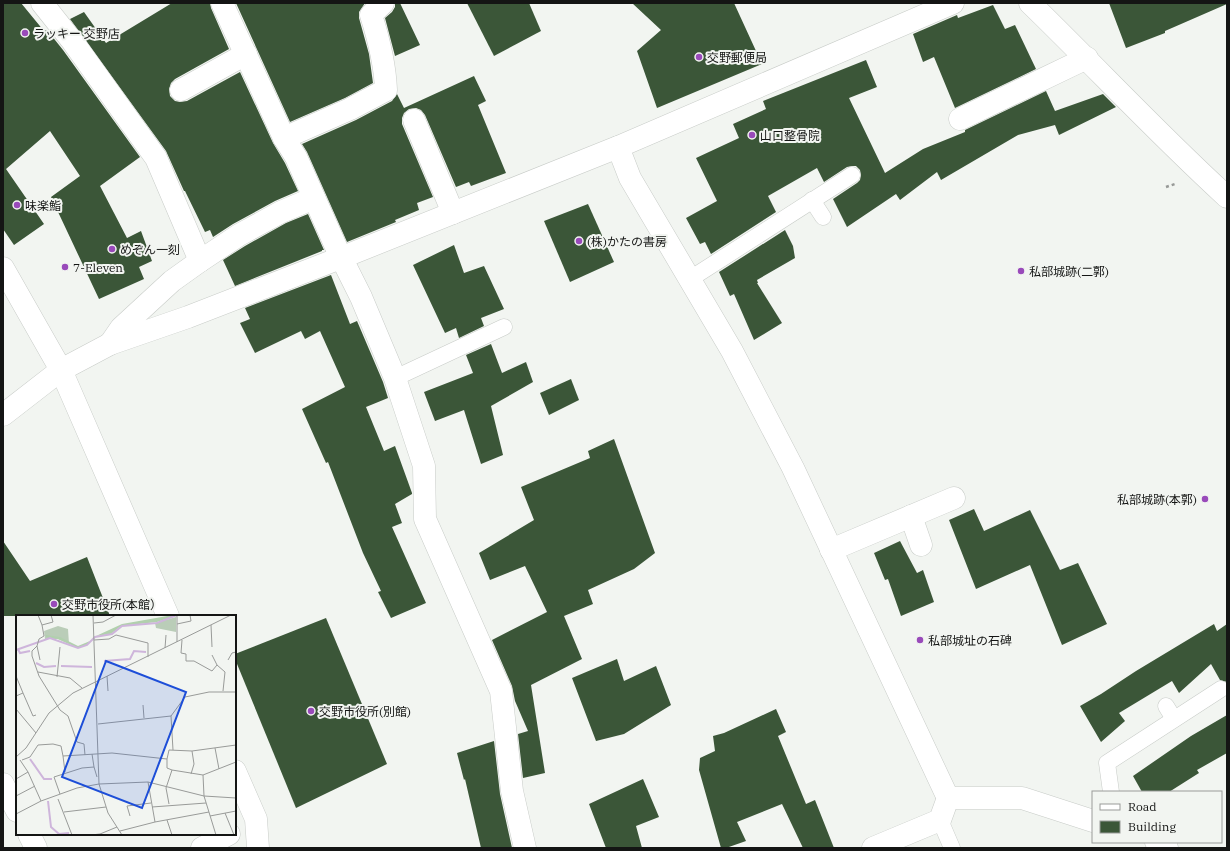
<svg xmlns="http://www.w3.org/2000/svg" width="1230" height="851" font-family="'IBM Plex Serif','Noto Sans JP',serif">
<rect width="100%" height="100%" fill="#f2f5f1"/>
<g fill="#3b5638">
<polygon points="3,3 21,3 44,31 47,30 63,50 140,157 100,186 127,238 141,231 152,261 139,267 144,279 99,299 51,197 80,176 50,131 6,169 44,224 14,245 3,229"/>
<polygon points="172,3 210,3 211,8 229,49 175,79 171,83 169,89 170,96 175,101 180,102 187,101 240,72 273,143 285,163 298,191 275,201 233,224 213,237 210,230 205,232 185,191 184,191 166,151 70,19 84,12 106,43"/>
<polygon points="236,3 365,3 359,12 359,18 369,54 373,83 345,98 290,122"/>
<polygon points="395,3 400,3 420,45 395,56 385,18 392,12 395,7"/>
<polygon points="467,3 529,3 541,31 494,56"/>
<polygon points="632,3 734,3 762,64 657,108 637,51 661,30"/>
<polygon points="1109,3 1227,3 1227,4 1165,31 1165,33 1126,48"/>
<polygon points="993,5 1005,29 1015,25 1036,69 955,108 934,57 923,62 913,34 957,15 958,18"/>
<polygon points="866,60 877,87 849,98 885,173 923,149 965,132 965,130 1046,91 1055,111 1103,94 1116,107 1059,135 1055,125 1018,135 941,180 937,172 900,200 896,194 847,227 833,199 857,183 860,180 861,175 860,170 856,166 852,166 847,167 824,182 817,168 768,196 776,212 711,254 705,242 700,244 686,218 717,201 696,158 739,138 733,124 766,109 763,101"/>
<polygon points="474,76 486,101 478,105 506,173 471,186 469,182 456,187 425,115 421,110 416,108 409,109 404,113 402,118 402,124 433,197 417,203 419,210 395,220 396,222 347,242 307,152 302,144 356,120 392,101 397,94 404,108"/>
<polygon points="588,204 614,262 570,282 544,221"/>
<polygon points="308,214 324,250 322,250 322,251 235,286 223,260 245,246 286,223"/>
<polygon points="785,230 793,246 795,258 757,280 758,283 757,283 782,323 754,340 734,294 730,296 719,272"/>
<polygon points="454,245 464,273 484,266 504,309 481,318 484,326 459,338 456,328 445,333 413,265"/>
<polygon points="331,275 350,324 357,321 383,382 388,398 366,407 384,451 395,446 412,493 412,494 395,504 402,523 392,527 426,603 391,618 378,592 381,591 363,553 328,462 326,463 302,409 345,387 320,331 305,339 301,331 255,353 240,323 250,319 245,308"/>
<polygon points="491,344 502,373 526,362 533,382 491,406 503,455 481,464 464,410 435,421 424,392 473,373 466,355"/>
<polygon points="571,379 579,400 549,415 540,393"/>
<polygon points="614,439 655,553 634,569 588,590 593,604 564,616 582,659 531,685 545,773 523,778 518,734 528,731 515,701 512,686 492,640 547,612 525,566 490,580 479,553 534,520 521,487 590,458 588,451"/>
<polygon points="974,509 984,531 1030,510 1060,570 1078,563 1107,624 1062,645 1030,565 976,589 949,520"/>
<polygon points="3,541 30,581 87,557 110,616 3,616"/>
<polygon points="900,541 917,573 923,570 934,602 901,616 888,579 885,580 874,553"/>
<polygon points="326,618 387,764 296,808 235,659 235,654"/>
<polygon points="1214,624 1217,631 1227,624 1227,682 1220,680 1211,664 1179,693 1172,681 1119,713 1125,721 1101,742 1080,706 1101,694 1136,671"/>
<polygon points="617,659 624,681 656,666 671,705 624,734 596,741 572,678"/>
<polygon points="776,709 786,732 778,736 806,804 815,800 834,848 803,848 782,804 737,822 746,841 726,848 721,848 699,770 700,758 715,751 713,736 724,733"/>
<polygon points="1227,715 1227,753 1197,770 1199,773 1169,792 1142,792 1133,776 1191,736"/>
<polygon points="494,741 500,794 512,848 481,848 465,779 464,780 457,753"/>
<polygon points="643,779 659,817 636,826 642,848 606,848 589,804"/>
</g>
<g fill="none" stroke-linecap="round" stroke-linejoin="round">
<defs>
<g id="service">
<polyline points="812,200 823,217"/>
<polyline points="690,279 852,175"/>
<polyline points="395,378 504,327"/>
<polyline points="1166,706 1174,719"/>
<polyline points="1111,792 1107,763 1221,689"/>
<polyline points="940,820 952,848"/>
</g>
<g id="minor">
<polyline points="42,3 73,42 156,158 200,261 172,281 121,328 110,344"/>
<polyline points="222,3 284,138 296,157 337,249 361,297 395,378 424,466 425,519 501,691 512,791 525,848"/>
<polyline points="181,90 246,54"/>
<polyline points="960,119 1087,58"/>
<polyline points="414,120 453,213"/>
<path d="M 284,138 L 350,109 L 386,90 C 385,63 379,40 371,15 L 383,3"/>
<polyline points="618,147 630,178 732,351 793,468 948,798 1022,798 1093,821"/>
<polyline points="200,261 239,235 281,212 314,198"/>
<polyline points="3,415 61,370"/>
<polyline points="911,516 921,545"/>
<polyline points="831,550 954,498"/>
<polyline points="3,784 17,811"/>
<polyline points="29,834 36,848"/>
<polyline points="1156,842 1167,848"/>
<polyline points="202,848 229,834"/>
<polyline points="873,848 940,820 948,798"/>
</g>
<g id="tertiary">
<path d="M 1030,3 C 1096,67 1159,135 1227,197"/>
<polyline points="3,268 61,370 168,616"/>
<polyline points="61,370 110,344 188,317 348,255 618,147 953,3"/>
<polyline points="235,771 256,819 258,848"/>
</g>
</defs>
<use href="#service" stroke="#c8ccc8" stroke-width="17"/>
<use href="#minor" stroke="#c8ccc8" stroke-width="23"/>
<use href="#tertiary" stroke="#c8ccc8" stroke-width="23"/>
<polyline stroke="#979997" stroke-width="2.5" stroke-dasharray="3 3" stroke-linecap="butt" points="1166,187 1175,184"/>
<use href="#service" stroke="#fff" stroke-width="16"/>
<use href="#minor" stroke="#fff" stroke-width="22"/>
<use href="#tertiary" stroke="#fff" stroke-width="22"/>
</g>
<g fill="#994aba" stroke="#f2f5f1" stroke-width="1.5">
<circle cx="25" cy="33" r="4"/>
<circle cx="699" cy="57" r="4"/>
<circle cx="752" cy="135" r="4"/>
<circle cx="17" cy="205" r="4"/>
<circle cx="579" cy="241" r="4"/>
<circle cx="112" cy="249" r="4"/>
<circle cx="65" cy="267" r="4"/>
<circle cx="1021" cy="271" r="4"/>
<circle cx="1205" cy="499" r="4"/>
<circle cx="54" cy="604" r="4"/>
<circle cx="920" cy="640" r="4"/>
<circle cx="311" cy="711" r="4"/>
</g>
<g text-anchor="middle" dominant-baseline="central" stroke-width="4" stroke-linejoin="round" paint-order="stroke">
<g font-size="12" fill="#141514" stroke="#f2f5f1" text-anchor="start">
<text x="33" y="33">ラッキー 交野店</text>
<text x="707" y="57">交野郵便局</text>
<text x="760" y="135">山口整骨院</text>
<text x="25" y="205">味楽鮨</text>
<text x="587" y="241">(株)かたの書房</text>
<text x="120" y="249">めぞん一刻</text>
<text x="73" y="267">7-Eleven</text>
<text x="1029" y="271">私部城跡(二郭)</text>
<text x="1197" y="499" text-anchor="end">私部城跡(本郭)</text>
<text x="62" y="604">交野市役所(本館）</text>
<text x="928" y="640">私部城址の石碑</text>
<text x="319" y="711">交野市役所(別館)</text>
</g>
</g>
<g transform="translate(16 615)">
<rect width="220" height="220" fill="#f2f5f1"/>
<path d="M 160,2 L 160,17 L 140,13 L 139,8 ZM 42,11 L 52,14 L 53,29 L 42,24 L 29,24 L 28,16 Z" fill="#bacdb8"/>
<path d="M 157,0 L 159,1 L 141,7 L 105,11 L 95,19 L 80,21 L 106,9 ZM 30,20 L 44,22 L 62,31 L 74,26 L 71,30 L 62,33 L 42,24 L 30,22 Z" fill="#b1d0ad"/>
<path fill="none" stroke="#ceb5db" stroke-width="2" d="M 2,34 L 4,38 L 14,36M 0,35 L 34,23 L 62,33 L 71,30 L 79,22 L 96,19 L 106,11 L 141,8 L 161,0M 88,46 L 114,44 L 118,36 L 130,37M 20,48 L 28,52 L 40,51M 45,51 L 76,52M 14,144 L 28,164 L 36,164M 32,186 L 35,212 L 43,219 L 53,218"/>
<path fill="none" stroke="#999b99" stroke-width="1" d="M 22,0 L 26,10 L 37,7 L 35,0M 77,0 L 83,169 L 92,198 L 106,220M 161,0 L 161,27M 78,8 L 87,7 L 100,0M 161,9 L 175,6 L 174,0M 195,10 L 196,32M 78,25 L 93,24 L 100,20 L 132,28 L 132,42M 166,25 L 165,38 L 170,39 L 170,46 L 178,46 L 196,56 L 201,50M 21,31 L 16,36 L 16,41 L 23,61 L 44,95 L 52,101 L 61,127 L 68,129 L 69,140M 149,33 L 150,20M 196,40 L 201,50 L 209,57 L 207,76M 24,45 L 21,31 L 23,24 L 28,21 L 26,10M 212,45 L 216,38 L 220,37M 22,57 L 54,63 L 66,73M 0,61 L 7,78M 91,61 L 92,76M 41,62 L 44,32M 0,81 L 7,78 L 17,101 L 20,100M 127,90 L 128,103M 0,94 L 20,118M 155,101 L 157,135M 82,109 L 155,101 L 169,82 L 193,77 L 220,77M 199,133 L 203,154M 76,139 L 78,152M 47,141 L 49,157M 0,142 L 10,133 L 33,98 L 57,78 L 215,0M 151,144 L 153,135 L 176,136 L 220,130M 4,145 L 12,157 L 25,186M 6,145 L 14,142 L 22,130 L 37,129 L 45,131 L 47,141 L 96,138 L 151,144 L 151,153 L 156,155 L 150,173 L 153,189M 156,155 L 187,160 L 188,181 L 200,220M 175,159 L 178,149 L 176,136M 187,160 L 220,147M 0,164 L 12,157M 132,167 L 139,207 L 193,197M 44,179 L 38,162 L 66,153 L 78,152 L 81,162M 0,181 L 19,171M 42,184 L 56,220M 136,192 L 190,188M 48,197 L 90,192M 209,198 L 218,220M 0,199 L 25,186 L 61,173 L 83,169 L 132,167 L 188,181 L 220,183M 114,201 L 111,191 L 135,188M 194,201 L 220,196M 151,205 L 156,220M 104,216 L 139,207M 75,220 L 84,219 L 101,212"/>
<path fill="#1d4ed8" fill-opacity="0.15" stroke="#1d4ed8" stroke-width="2" d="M 90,46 L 170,77 L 126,193 L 46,162 Z"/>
<rect width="220" height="220" fill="none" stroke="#141514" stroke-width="2"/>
</g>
<rect width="1230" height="851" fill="none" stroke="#141514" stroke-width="8"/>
<rect x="1092" y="791" width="130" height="52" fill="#f2f5f1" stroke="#999b99"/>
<rect x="1100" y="804" width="20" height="6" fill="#ffffff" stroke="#999b99"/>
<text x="1128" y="811" font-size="12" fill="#141514">Road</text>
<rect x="1100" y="821" width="20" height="12" fill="#3b5638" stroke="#999b99"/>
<text x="1128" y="831" font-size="12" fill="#141514">Building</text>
</svg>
